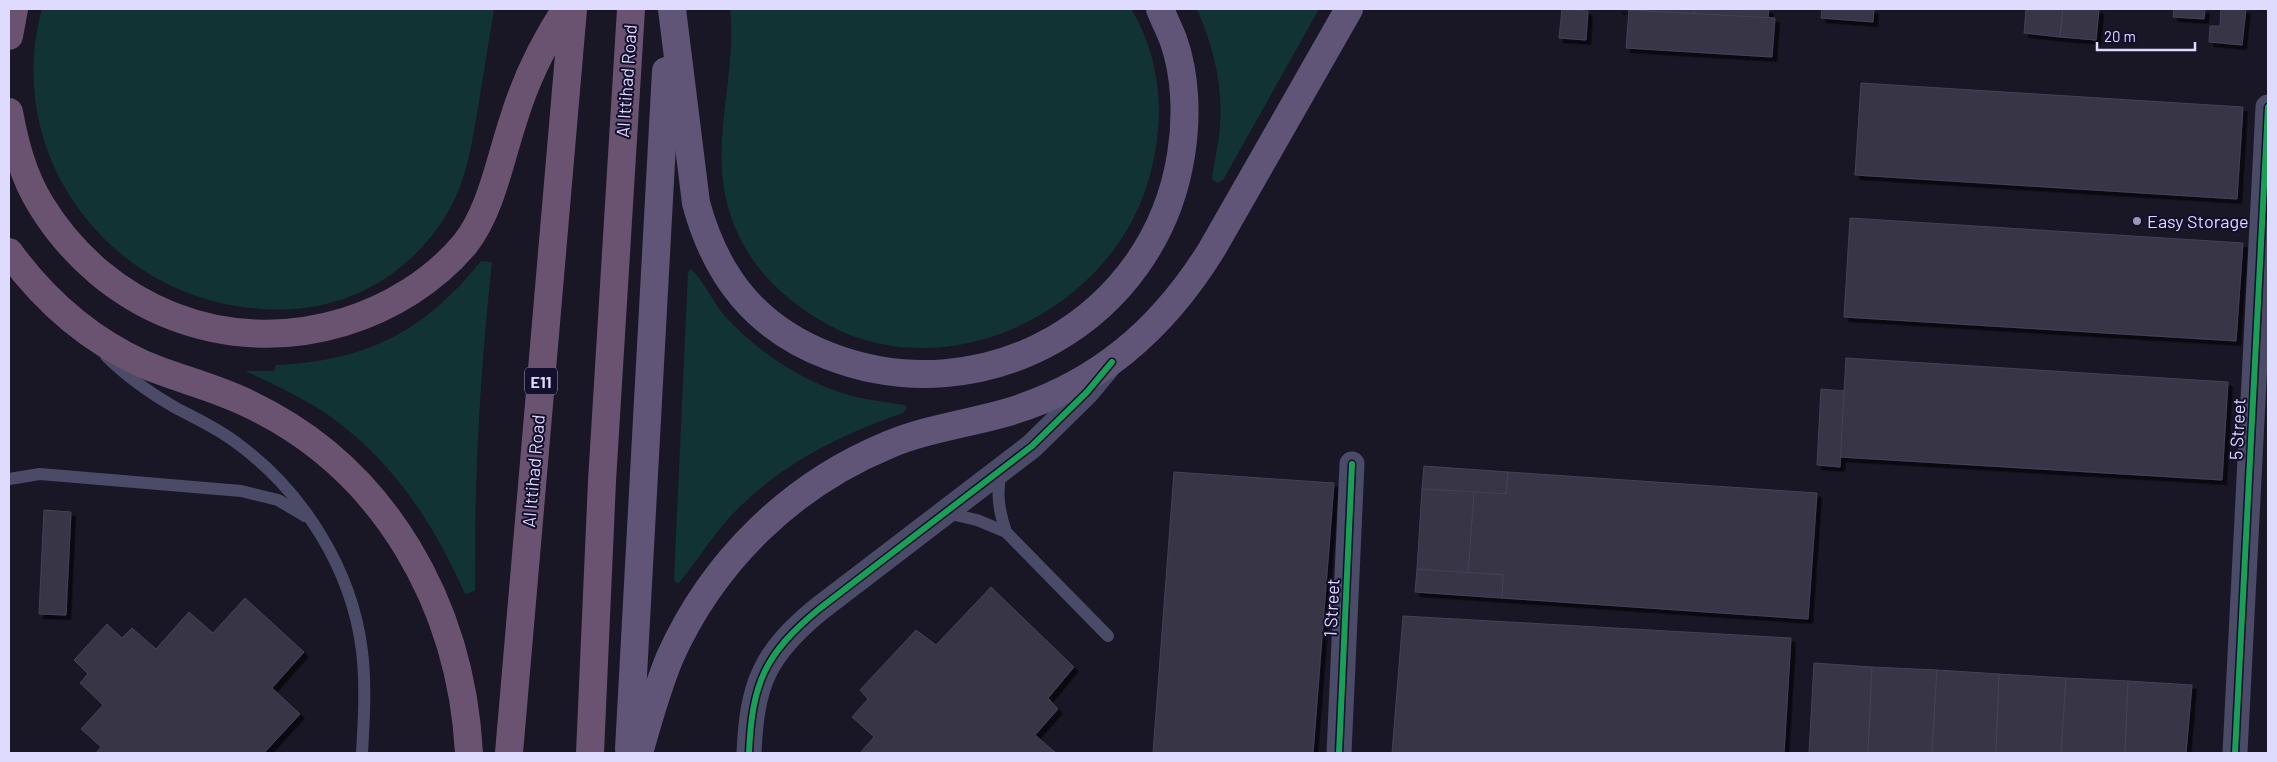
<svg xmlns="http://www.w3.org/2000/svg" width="2277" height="762" font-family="Barlow,sans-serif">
<defs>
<filter id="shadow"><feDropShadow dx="4.5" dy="4.5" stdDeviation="0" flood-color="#0009"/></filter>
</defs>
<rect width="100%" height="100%" fill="#191626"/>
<g fill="#123334">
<path d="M 42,9 L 494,9 C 489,40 484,71 479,102 C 472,142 467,183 445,217 C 418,260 376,292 326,304 C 296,311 267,311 236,306 C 97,283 4,146 42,9 Z"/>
<path d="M 730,9 L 1131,9 C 1150,39 1159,77 1159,112 C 1158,157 1146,203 1120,241 C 1055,337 917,383 815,317 C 784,298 755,270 739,236 C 701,157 738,88 730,9 Z"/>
<path d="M 1197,9 L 1319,9 L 1223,180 L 1217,183 L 1212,179 C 1214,161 1219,144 1220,125 C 1223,84 1213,46 1197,9 Z"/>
<path d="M 481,261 L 492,262 C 480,372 474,481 475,591 L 465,594 C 432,519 387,452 316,407 C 293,393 269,382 245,371 L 274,371 L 276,365 C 366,361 424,332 481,261 Z"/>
<path d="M 690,269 C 699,273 715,305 724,315 C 758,353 803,382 852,396 C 869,400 887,402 905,405 L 907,408 L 903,413 C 837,436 777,466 729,518 C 710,539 696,563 678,584 L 674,580 L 688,272 Z"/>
</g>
<g fill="#383447" stroke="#454159" filter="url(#shadow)">
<polygon points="1562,9 1588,11 1586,40 1559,38"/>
<polygon points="1617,9 1694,9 1694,14"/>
<polygon points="1694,9 1769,9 1768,18 1694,14"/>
<polygon points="1822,9 1874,9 1873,22 1821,18"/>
<polygon points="2026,9 2063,9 2060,37 2024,33"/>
<polygon points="2063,9 2099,9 2096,40 2060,37"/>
<polygon points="2174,9 2205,9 2204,19 2173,17"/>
<polygon points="2221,9 2246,9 2242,45 2209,42 2210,26 2220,26"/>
<polygon points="1629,10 1775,18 1772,57 1626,48"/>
<polygon points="1861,83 2243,107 2237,199 1855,175"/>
<polygon points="1850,218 2243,243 2236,341 1844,317"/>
<polygon points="1846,358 2228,382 2222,480 1840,457"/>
<polygon points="1821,389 1844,391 1840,467 1817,465"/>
<polygon points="1424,466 1508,472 1506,494 1422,489"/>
<polygon points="1174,472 1334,483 1313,753 1153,753"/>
<polygon points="1508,472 1817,493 1808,619 1502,598 1503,575 1468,573 1474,492 1506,494"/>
<polygon points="1422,489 1474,492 1468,573 1417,569"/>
<polygon points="44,510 71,512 66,615 39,614"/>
<polygon points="1417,569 1503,575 1502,598 1415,592"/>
<polygon points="991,587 1074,667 1048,698 1058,709 1035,735 1056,753 860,753 874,737 852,717 868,699 860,690 916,630 936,645"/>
<polygon points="245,598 304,652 272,688 300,714 264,753 96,753 101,747 81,729 103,705 80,683 88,674 74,660 107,624 122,638 132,628 156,649 189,612 213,633"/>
<polygon points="1403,616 1791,638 1784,753 1392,753"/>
<polygon points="1814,663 1872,667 1868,753 1809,753"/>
<polygon points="1872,667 1937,670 1932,753 1868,753"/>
<polygon points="1937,670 1999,674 1996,753 1932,753"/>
<polygon points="1999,674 2066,678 2061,753 1996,753"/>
<polygon points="2066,678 2128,681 2125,753 2061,753"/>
<polygon points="2128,681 2192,685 2186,753 2125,753"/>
</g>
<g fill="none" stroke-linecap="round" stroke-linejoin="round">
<g stroke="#4b4a67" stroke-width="12">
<path d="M 106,356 C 126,376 150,393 176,408 C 197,419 219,429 238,444 C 303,492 352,569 362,651 C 366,685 364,719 362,753"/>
<path d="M 1001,471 C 996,493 999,511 1006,532"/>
<polyline points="9,479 40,474 241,491 278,500 305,516"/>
<polyline points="946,513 977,520 1006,532 1108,636"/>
</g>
<g stroke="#4b4a67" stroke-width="25">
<path d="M 749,753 C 752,684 764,654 819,609 L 1032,446 L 1087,392 L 1107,368"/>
<polyline points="1339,753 1352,464"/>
<polyline points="2235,753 2268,107"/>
</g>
<g stroke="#605577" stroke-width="28">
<path d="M 672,9 L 696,203 C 716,277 756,328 829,356 C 984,416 1155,320 1181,155 C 1187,118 1186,75 1173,39 C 1169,29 1164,19 1160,9"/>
<polyline points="629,749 666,71"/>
<path d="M 639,753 C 648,721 657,688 670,657 C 713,561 791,485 888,445 C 926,429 966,424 1005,413 C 1097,386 1162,330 1212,249 L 1349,9"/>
</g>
<g stroke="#695370" stroke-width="28">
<polyline points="9,36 14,9"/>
<path d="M 9,112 C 15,144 23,176 41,205 C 105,309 226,358 344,322 C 390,308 434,281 465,244 C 491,211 500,160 513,121 C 525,81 543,44 566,9"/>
<path d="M 9,252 C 44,300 88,339 143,364 C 178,379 215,387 249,404 C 386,469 461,606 469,753"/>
<polyline points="509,753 573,9"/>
<polyline points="590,753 602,481 631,9"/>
</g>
<defs>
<g id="cycleway">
<path d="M 749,753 C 752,684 764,654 819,609 L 1032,446 L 1087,392 L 1112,362"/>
<polyline points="1339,753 1352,464"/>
<polyline points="2235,753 2268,107"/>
</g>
</defs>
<use href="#cycleway" stroke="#140f2d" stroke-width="9"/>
<use href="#cycleway" stroke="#1a9f57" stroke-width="6"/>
</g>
<circle fill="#9a96b3" stroke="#140f2d" stroke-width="2" cx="2137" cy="221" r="5"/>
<g text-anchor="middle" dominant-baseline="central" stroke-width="4" stroke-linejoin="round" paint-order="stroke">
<rect fill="#140f2d" stroke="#a29ec0" stroke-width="1" x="525" y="367.5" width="32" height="27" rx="4"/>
<g font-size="16" font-weight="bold" fill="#dfdbff">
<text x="541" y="381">E11</text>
</g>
<g font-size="18" fill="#dfdbff" stroke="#140f2d">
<text transform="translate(626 81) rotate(-86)">Al Ittihad Road</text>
<text transform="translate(2237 429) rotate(-87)">5 Street</text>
<text transform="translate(533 471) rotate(-85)">Al Ittihad Road</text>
<text transform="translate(1331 608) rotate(-87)">1 Street</text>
</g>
<g font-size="18" fill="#dfdbff" stroke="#140f2d" text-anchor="start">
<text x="2147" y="221">Easy Storage</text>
</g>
</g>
<rect width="2277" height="762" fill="none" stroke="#dfdbff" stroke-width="20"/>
<path d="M2097 42v8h98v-8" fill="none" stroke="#dfdbff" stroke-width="2.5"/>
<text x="2104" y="42" font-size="15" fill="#dfdbff" stroke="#140f2d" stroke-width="4" paint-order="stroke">20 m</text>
</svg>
